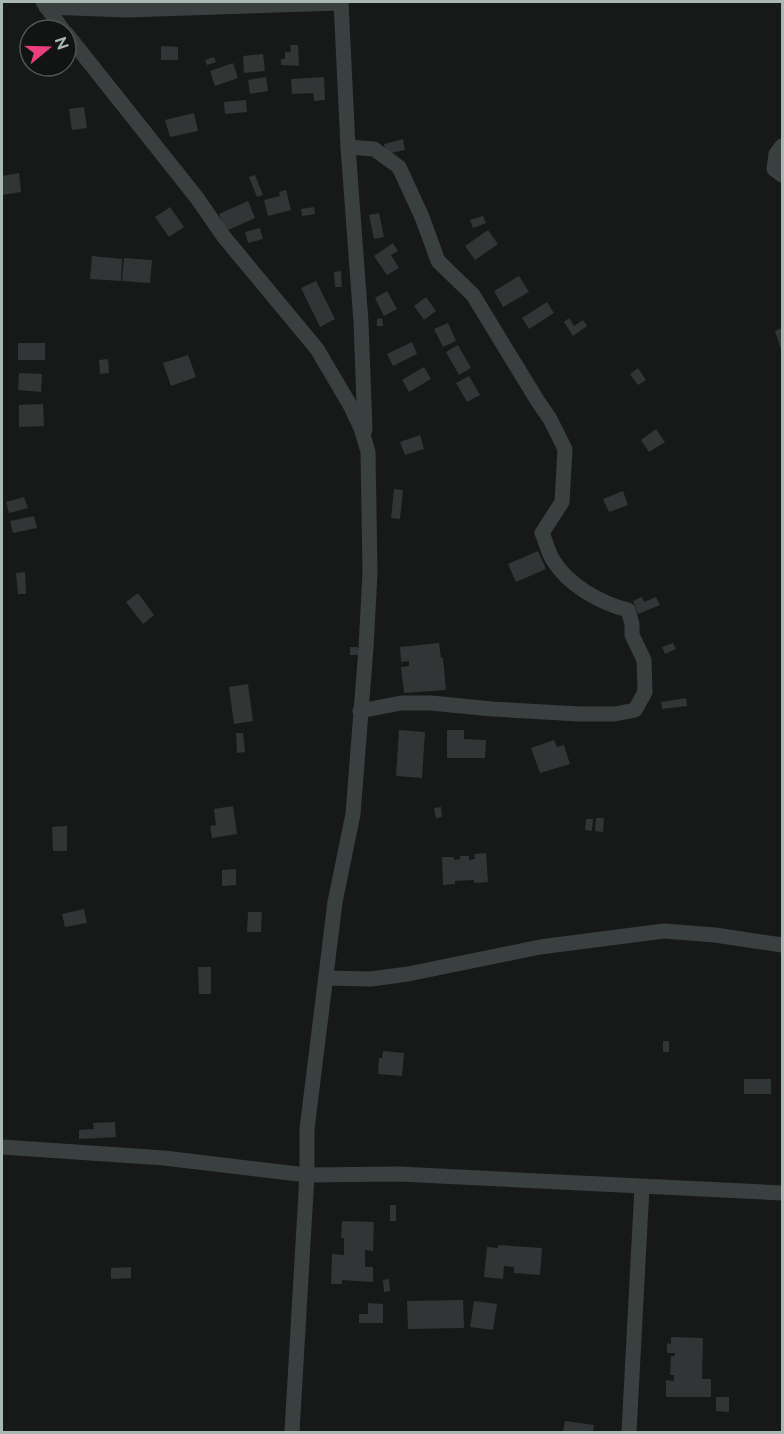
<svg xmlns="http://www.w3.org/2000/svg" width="784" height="1434" font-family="Raleway,sans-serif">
<rect width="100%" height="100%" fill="#171919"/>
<g fill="#323535">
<polygon points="290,45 298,45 299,66 281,65 281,59 285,59 285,52 291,52"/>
<polygon points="161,46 178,47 178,60 161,60"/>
<polygon points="263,54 265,71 244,73 243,56"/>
<polygon points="214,57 216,62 207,65 205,60"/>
<polygon points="233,63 238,78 215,86 210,71"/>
<polygon points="266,77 268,91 250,94 248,80"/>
<polygon points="324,77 325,100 314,101 313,93 292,94 291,79"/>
<polygon points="246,100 247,112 225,114 224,102"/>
<polygon points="84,107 87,128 72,130 69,109"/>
<polygon points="194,113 198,131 170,137 165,120"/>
<polygon points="403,139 405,150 386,154 384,144"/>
<polygon points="19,173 21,192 2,195 2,176"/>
<polygon points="255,175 263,195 257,197 249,177"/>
<polygon points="286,190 291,210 268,216 264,200 280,196 279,192"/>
<polygon points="248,201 255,218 226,231 219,214"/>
<polygon points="170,207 184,227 169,237 155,217"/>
<polygon points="314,207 315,214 302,216 301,209"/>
<polygon points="379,213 384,237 374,239 369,215"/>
<polygon points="483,216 486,223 473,228 470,220"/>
<polygon points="260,228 263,239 248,243 245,232"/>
<polygon points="488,230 498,244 475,260 465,246"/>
<polygon points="393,243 398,251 391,255 399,268 387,275 374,256"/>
<polygon points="92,256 122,259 121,281 90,279"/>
<polygon points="124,258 152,260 150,283 122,281"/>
<polygon points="341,271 342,287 335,287 334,272"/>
<polygon points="519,276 529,292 503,307 494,291"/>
<polygon points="316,281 335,319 320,327 301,288"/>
<polygon points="387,291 397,309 384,316 375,298"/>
<polygon points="426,297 436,311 424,320 414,306"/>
<polygon points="547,302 554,313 529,329 522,318"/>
<polygon points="382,318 383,326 377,326 377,319"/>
<polygon points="569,318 574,326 583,320 587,326 573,336 564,322"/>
<polygon points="448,323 456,341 443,347 434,329"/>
<polygon points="782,328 782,352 775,331"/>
<polygon points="412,342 417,354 393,366 387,354"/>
<rect x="18" y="343" width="27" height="17"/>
<polygon points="458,345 471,368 459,375 446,352"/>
<polygon points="188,355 196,377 171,386 163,363"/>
<polygon points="108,359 109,373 100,374 99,360"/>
<polygon points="424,367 431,379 409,392 402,380"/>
<polygon points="638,368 646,380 638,385 630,374"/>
<polygon points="19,373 42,374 41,392 18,390"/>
<polygon points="469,376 480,395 467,402 456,383"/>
<polygon points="43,404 44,426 19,427 19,405"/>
<polygon points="656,429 665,442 649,452 641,440"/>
<polygon points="420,435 424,449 405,455 400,442"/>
<polygon points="394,489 403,490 400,519 391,518"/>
<polygon points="623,491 628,505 609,512 603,499"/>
<polygon points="24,497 28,508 9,513 6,502"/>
<polygon points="34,516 37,528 13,533 10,521"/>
<polygon points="538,551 546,569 516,582 508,564"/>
<polygon points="25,572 26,594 18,594 16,573"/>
<polygon points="138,593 154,615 143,624 126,602"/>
<polygon points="642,597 644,602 656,597 660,605 638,614 633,601"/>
<polygon points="439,643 441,658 443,658 446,690 404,693 401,667 409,666 409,661 401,662 400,647"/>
<polygon points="673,643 676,649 665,654 662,647"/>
<rect x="350" y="647" width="8" height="8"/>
<polygon points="248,684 253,721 234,724 229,687"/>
<polygon points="686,698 687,706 662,709 661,702"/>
<polygon points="399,730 425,732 422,778 396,776"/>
<polygon points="447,730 464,730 464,739 486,740 485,758 447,758"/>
<polygon points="236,733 243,733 245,752 237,753"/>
<polygon points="554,740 557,747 564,745 570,764 540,773 531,748"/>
<polygon points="233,806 237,834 212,838 210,826 216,825 214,809"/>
<polygon points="441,807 442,817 436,818 434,808"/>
<polygon points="596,818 604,818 603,832 595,831"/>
<polygon points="586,819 593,819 592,831 585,830"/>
<polygon points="67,826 67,851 53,851 52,827"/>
<polygon points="486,853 488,882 474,883 474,880 455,881 455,884 443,885 442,857 454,857 454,860 460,859 460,856 469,856 469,860 475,859 474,854"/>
<polygon points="236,869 236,885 222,886 222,870"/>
<polygon points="84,909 87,923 65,927 62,914"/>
<polygon points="248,912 262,912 261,932 247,932"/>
<polygon points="198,967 211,967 211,994 199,994"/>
<rect x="663" y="1041" width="6" height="11"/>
<polygon points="383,1051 404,1053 402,1076 378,1074 379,1058 382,1058"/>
<rect x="744" y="1079" width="27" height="15"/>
<polygon points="115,1122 116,1137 79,1139 79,1130 94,1129 93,1123"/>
<rect x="390" y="1205" width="6" height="16"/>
<polygon points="342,1221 374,1222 373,1251 365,1250 365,1267 373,1267 373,1282 342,1280 342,1284 331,1284 332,1254 344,1255 344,1238 341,1238"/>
<polygon points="498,1245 542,1248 540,1275 514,1273 514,1267 504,1266 503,1279 484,1277 487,1247 498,1248"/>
<polygon points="131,1267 131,1278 111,1279 111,1268"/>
<polygon points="389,1279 390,1291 384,1292 383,1280"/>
<polygon points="463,1300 464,1328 408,1329 407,1301"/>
<polygon points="474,1301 497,1304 493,1330 470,1327"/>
<polygon points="368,1303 383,1304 383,1323 359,1323 359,1314 368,1314"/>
<polygon points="671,1337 703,1338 702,1379 711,1379 711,1397 666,1397 666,1380 674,1381 674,1375 670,1375 671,1356 675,1356 675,1353 667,1353 667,1343 671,1344"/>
<polygon points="716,1397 729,1397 729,1412 716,1411"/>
<polygon points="565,1421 594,1425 593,1432 563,1432"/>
</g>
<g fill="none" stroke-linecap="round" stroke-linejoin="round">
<g stroke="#3a403f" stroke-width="15">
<polyline points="43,2 63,30"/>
<polyline points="341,2 348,147 361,322 365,430"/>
<polyline points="46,7 127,10 341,3"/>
<polyline points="66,33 197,198 224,237 317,349 350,405 361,428 368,452 370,573 366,648 353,814 335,902 307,1129 307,1175 292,1432"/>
<polyline points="782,146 776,154 774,169 782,175"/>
<path d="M 348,147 L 374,149 L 399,167 L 422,217 L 438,261 L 473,295 L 537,400 L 550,419 L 565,449 L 562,502 L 542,533 C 546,542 548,552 553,560 C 568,585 600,603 628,610 L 632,624 L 632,635 L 644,660 L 645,692 L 635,710 L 615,714 L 580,714 L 492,709 L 431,703 L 401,703 L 360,711"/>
<polyline points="326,978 371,979 408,974 540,947 664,931 715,935 782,945"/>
<polyline points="2,1147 164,1158 307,1175 399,1174 782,1193"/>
<polyline points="629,1432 642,1187"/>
</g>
</g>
<rect width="784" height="1434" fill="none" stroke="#aab8b3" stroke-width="6"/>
<g transform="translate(48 48) rotate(71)"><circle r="28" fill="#121414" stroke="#4f5654" stroke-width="1.5"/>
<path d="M0-4.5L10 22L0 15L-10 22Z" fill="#ea3e7e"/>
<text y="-9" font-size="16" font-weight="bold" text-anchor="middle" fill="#aab8b3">N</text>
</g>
</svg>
